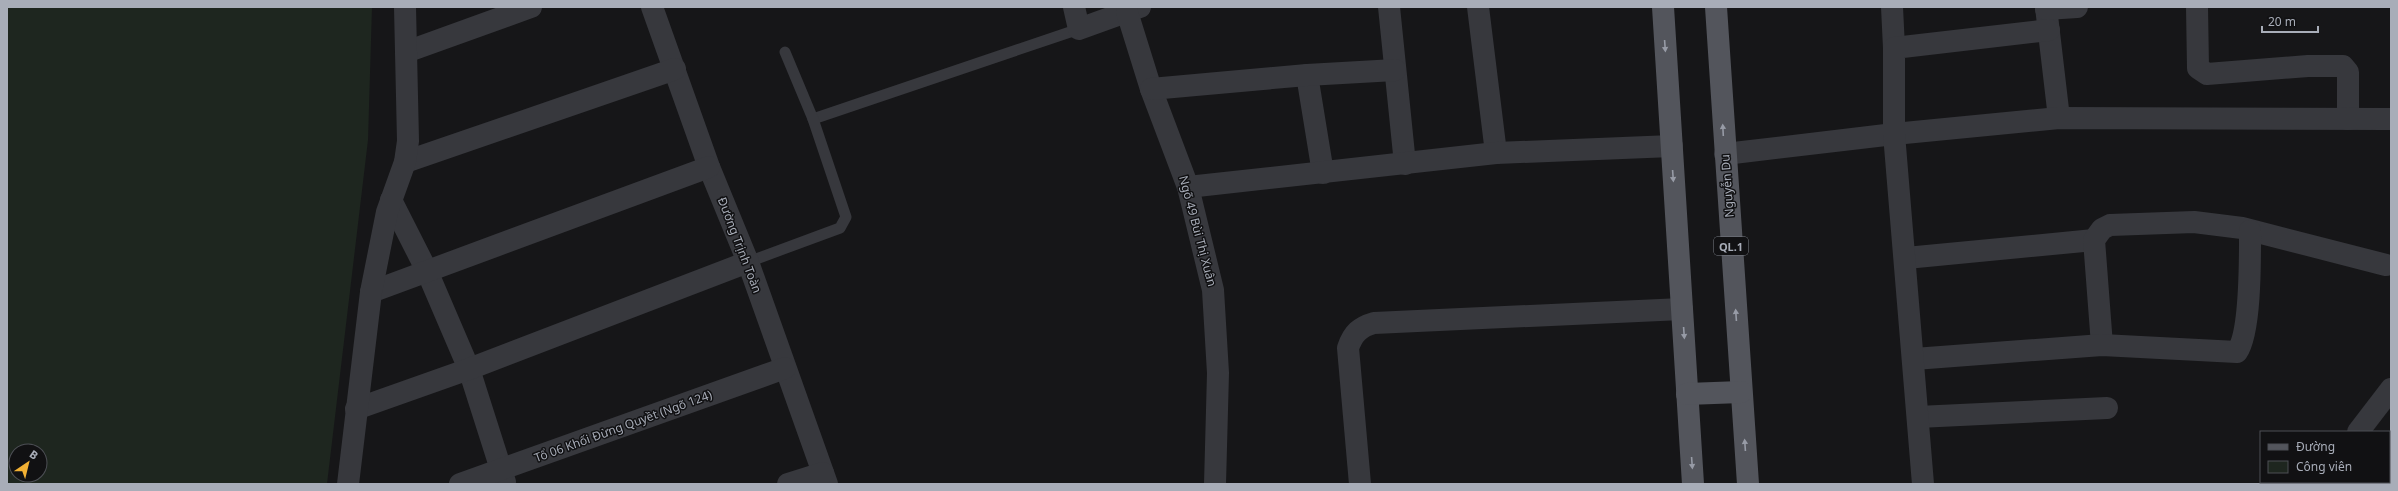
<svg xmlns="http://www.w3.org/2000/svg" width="2398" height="491" font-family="'Noto Sans',sans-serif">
<rect width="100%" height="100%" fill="#161618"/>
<path fill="#1e261f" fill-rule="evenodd" d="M 7,7 L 372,7 L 368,140 L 327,484 L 7,484 ZM 16,451 L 40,451 L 40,475 L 16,475 Z"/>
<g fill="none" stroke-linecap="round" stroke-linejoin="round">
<g stroke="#37383d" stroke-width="11">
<polyline points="813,119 1079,29"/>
<polyline points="748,262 840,228 846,217 813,119 785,52"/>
</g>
<g stroke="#37383d" stroke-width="22">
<polyline points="652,7 709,167 748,262 827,484"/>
<polyline points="1074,7 1079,29 1140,7"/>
<polyline points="1389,7 1405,164"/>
<polyline points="1478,7 1496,153"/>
<polyline points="1892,7 1894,48"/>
<polyline points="2046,7 2059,118"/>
<polyline points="2197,7 2198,68 2207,74 2308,66 2343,66 2348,72 2348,119"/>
<polyline points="2046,9 2077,7"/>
<polyline points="1127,12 1151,89 1188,187 1213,290 1218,373 1215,484"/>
<polyline points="406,52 531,7"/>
<polyline points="1307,75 1323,173"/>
<polyline points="1151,89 1307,75 1395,70"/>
<polyline points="1725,154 1894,134 2059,118 2391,119"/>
<polyline points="405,162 675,69"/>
<polyline points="1188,187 1496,153 1672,146"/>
<polyline points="391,200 427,271 469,369 505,482"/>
<polyline points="1906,258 2094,240"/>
<polyline points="371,292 709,167"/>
<polyline points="2102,345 2094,240 2102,229 2110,225 2194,222 2242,228 2386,265"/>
<path d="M 1914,359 L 2102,345 L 2237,352 C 2251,332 2250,257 2250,231"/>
<polyline points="356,409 469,369 748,262"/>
<polyline points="1918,417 2107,408"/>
<polyline points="2358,432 2391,389"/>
<polyline points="348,484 371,292 387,212 405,162 408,141 405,7"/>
<polyline points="460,484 785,368"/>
<polyline points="788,484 823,473"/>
<path d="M 1360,484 L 1348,348 C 1353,333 1360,327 1374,323 L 1682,309"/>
<polyline points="1923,484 1894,134 1894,48 2049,30"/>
<polyline points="2318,484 2320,482"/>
</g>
<g stroke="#53555c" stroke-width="22">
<polyline points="1663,7 1693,484"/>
<polyline points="1716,7 1748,484"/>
<polyline points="1687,394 1741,392"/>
</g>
</g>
<defs><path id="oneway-solid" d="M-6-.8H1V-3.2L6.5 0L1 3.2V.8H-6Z"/></defs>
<g fill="#979ba6">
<use href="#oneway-solid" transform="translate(1665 46) rotate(86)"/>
<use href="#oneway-solid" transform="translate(1723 130) rotate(-93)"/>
<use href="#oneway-solid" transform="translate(1673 176) rotate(86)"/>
<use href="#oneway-solid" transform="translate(1736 315) rotate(-94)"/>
<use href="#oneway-solid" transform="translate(1684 333) rotate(86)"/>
<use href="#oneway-solid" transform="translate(1745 445) rotate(-94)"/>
<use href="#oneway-solid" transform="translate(1692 463) rotate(86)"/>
</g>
<g text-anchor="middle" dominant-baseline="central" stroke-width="3" stroke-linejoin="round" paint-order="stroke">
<rect fill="#111113" stroke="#7b7e86" stroke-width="1" x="1714" y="237" width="34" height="18" rx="3"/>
<g font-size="11" font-weight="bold" fill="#a8adb8">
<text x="1731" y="246">QL.1</text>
</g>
<g font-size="12" fill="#a8adb8" stroke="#111113">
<text transform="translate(1727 186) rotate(-94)">Nguyễn Du</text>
<text transform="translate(1198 231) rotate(75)">Ngõ 49 Bùi Thị Xuân</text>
<text transform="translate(740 245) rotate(69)">Đường Trịnh Toàn</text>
<text transform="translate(623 426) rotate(-20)">Tổ 06 Khối Đừng Quyềt (Ngõ 124)</text>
</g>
</g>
<rect width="2398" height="491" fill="none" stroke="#a8adb8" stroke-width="16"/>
<rect x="2260" y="431" width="130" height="52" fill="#111113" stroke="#4d4f55"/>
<rect x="2268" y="444" width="20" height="6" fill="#53555c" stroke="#4d4f55"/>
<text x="2296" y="451" font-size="12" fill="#a8adb8">Đường</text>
<rect x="2268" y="461" width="20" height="12" fill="#1e261f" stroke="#4d4f55"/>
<text x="2296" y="471" font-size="12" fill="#a8adb8">Công viên</text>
<g transform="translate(28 463) rotate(35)"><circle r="19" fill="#111113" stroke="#4d4f55"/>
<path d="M0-3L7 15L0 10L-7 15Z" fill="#f2b134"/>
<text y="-6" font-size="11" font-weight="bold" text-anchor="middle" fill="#a8adb8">B</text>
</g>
<path d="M2262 26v6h56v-6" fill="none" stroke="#a8adb8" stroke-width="2"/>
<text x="2268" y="26" font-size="12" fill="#a8adb8" stroke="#111113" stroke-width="3" paint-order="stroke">20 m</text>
</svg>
